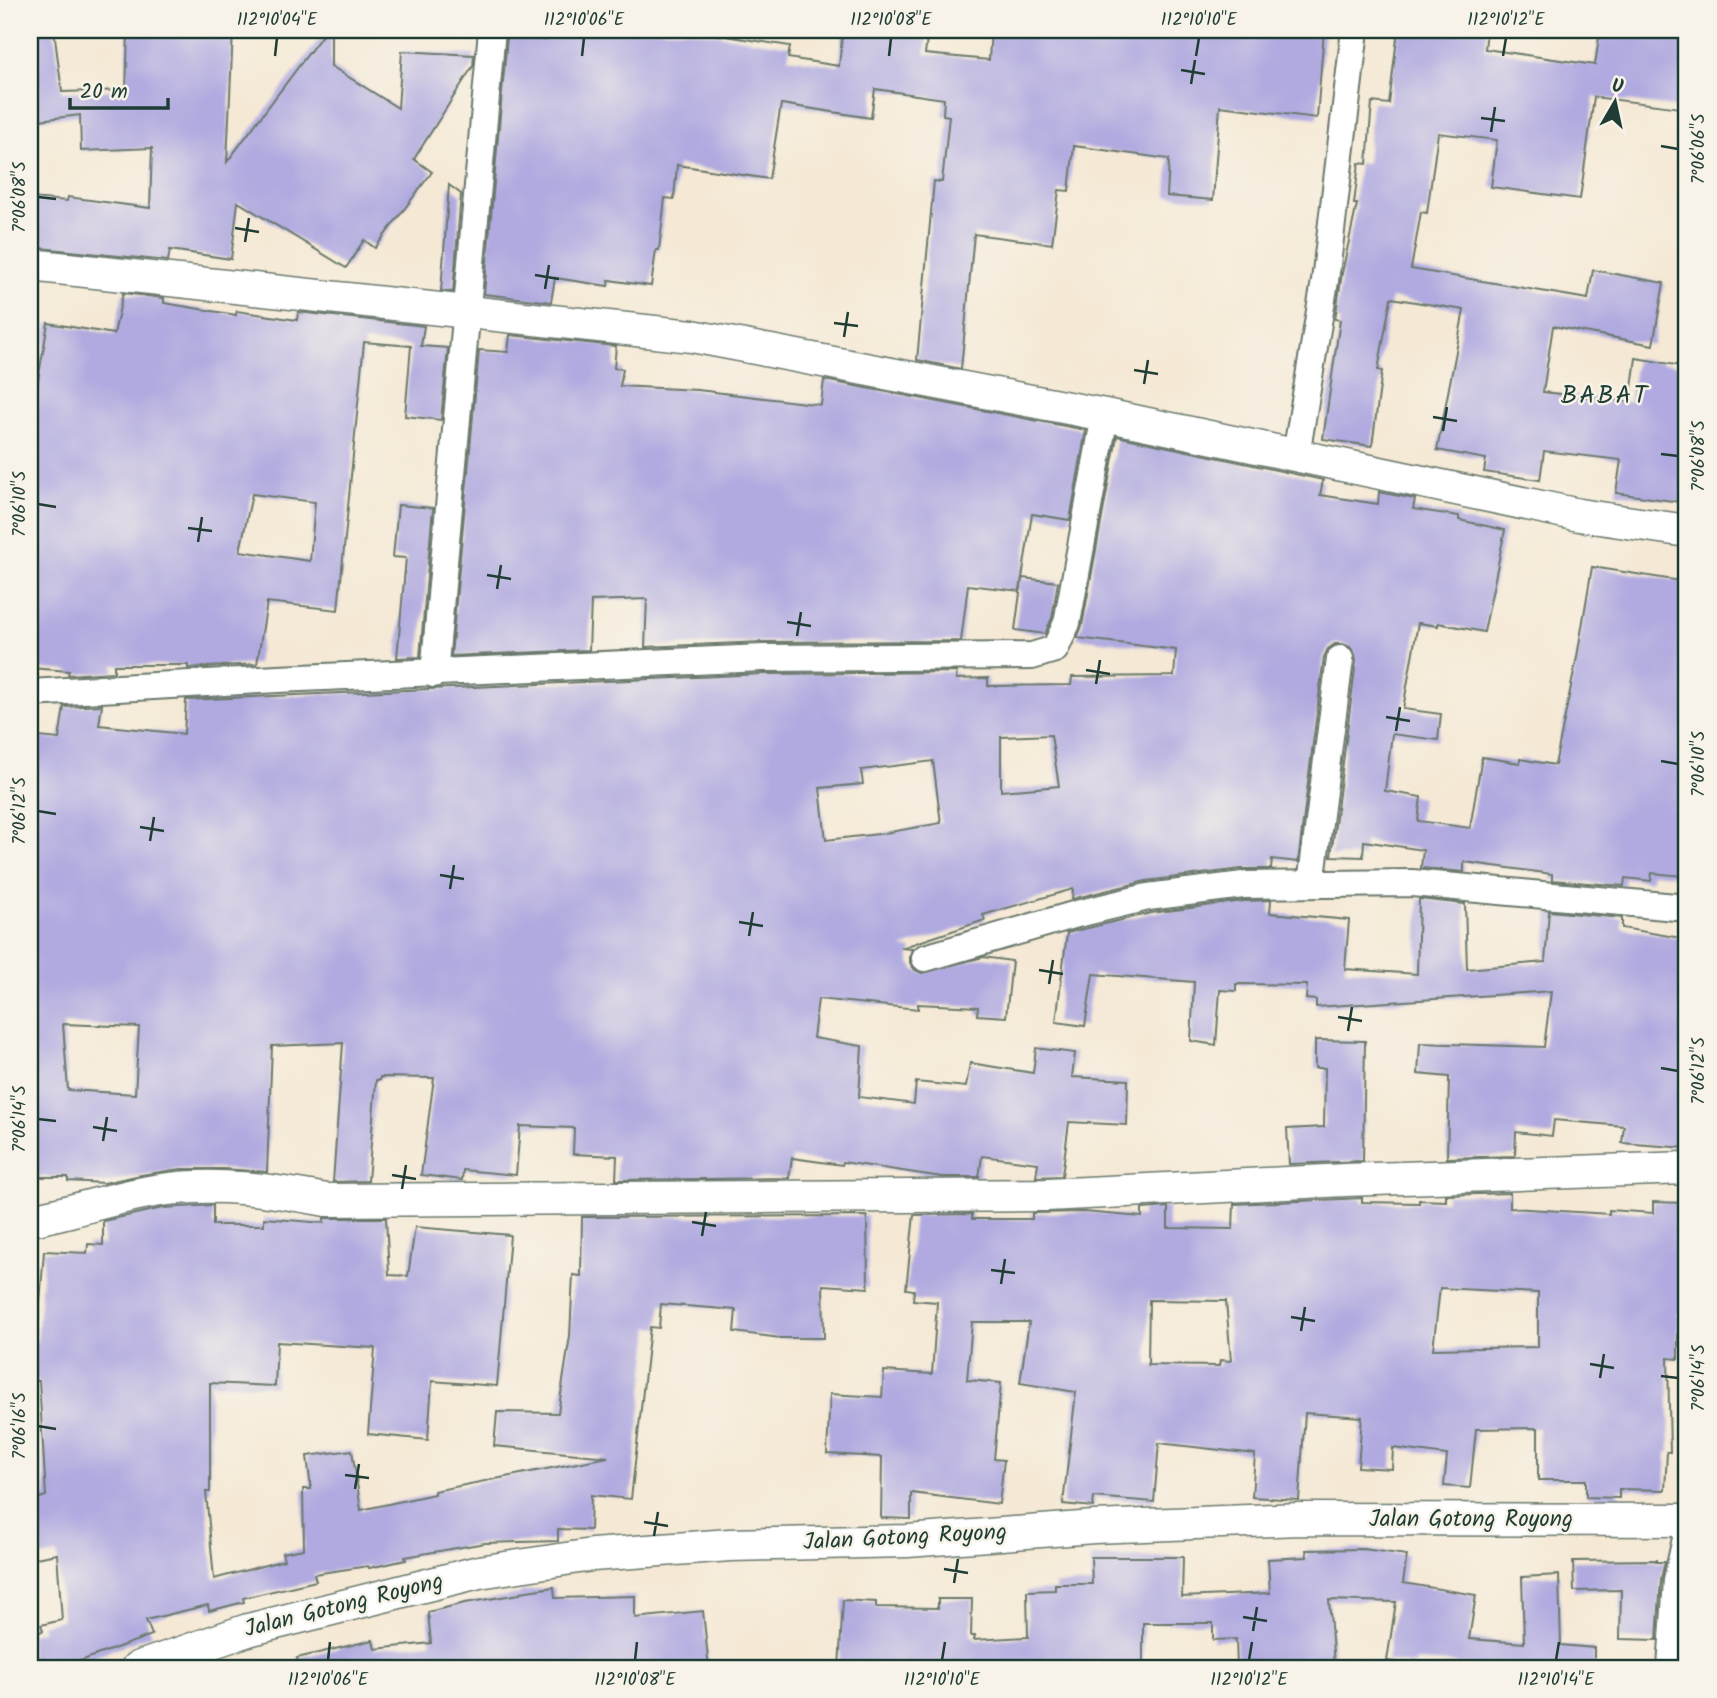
<svg xmlns="http://www.w3.org/2000/svg" width="1717" height="1698" font-family="Kalam,sans-serif">
<rect width="100%" height="100%" fill="#f7f3e8"/>
<filter id="ink" filterUnits="userSpaceOnUse"><feTurbulence type="fractalNoise" baseFrequency=".0143" numOctaves="2"/><feDisplacementMap in="SourceGraphic" scale="14" xChannelSelector="R" yChannelSelector="G"/><feConvolveMatrix kernelMatrix="1 2 1 2 8 2 1 2 1" color-interpolation-filters="sRGB"/></filter>
<filter id="wash" filterUnits="userSpaceOnUse"><feTurbulence type="fractalNoise" baseFrequency=".00686" numOctaves="4" result="noise"/><feDisplacementMap in="SourceGraphic" scale="28" xChannelSelector="R" yChannelSelector="G"/><feGaussianBlur stdDeviation="1.57" result="paint"/><feColorMatrix in="noise" values="0 0 0 0 0 0 0 0 0 0 0 0 0 0 0 0 0 1.4 0 .05"/><feComposite in="paint" operator="in"/></filter>
<g filter="url(#wash)">
<rect width="100%" height="100%" fill="#f5e9d5"/>
<g id="blocks">
<g fill="#b0aae0" fill-rule="evenodd">
<polygon points="30,30 54,30 62,92 126,90 128,30 233,30 227,162 326,30 331,30 331,66 398,108 402,51 474,55 473,66 414,159 432,172 375,248 364,240 346,268 238,202 231,259 170,250 168,261 30,247 30,198 67,201 68,197 150,208 152,148 81,151 80,115 30,121"/>
<polygon points="547,30 687,30 790,46 788,58 839,66 843,30 928,30 925,54 989,60 991,30 1091,37 1092,30 1324,30 1317,118 1220,106 1213,200 1167,196 1169,159 1074,146 1069,191 1059,190 1052,244 974,234 961,369 917,360 934,181 942,182 949,116 943,115 944,99 875,89 871,118 781,104 769,179 677,165 674,199 665,198 659,250 656,250 651,286 609,280 608,286 555,278 551,302 484,294 507,37 546,40"/>
<polygon points="1398,30 1487,30 1485,49 1595,65 1600,30 1687,30 1687,53 1680,108 1594,97 1580,199 1491,187 1497,140 1438,133 1427,213 1421,212 1411,269 1588,299 1593,270 1664,283 1653,345 1553,326 1543,392 1630,402 1636,358 1687,367 1687,503 1616,493 1621,460 1544,451 1540,480 1484,472 1486,459 1437,450 1464,310 1391,298 1378,370 1382,371 1372,446 1323,439 1340,320 1335,319 1342,273 1357,204 1354,204 1359,163 1367,164 1372,102 1389,104"/>
<polygon points="449,185 461,194 453,292 441,291"/>
<path d="M 123,293 L 164,298 L 164,303 L 236,315 L 237,311 L 297,320 L 298,312 L 424,326 L 421,346 L 448,348 L 441,420 L 405,416 L 411,346 L 364,342 L 338,610 L 267,602 L 257,664 L 188,668 L 188,665 L 114,665 L 114,672 L 68,675 L 69,671 L 30,668 L 30,408 L 33,409 L 48,323 L 114,334 ZM 252,494 L 315,502 L 310,561 L 240,551 Z"/>
<polygon points="510,335 616,346 614,368 623,369 620,386 698,390 821,405 824,380 1086,430 1070,520 1032,514 1020,591 968,585 961,641 763,642 645,647 647,599 591,601 589,650 451,656 479,350 508,352"/>
<path d="M 1117,436 L 1323,480 L 1320,495 L 1378,504 L 1379,492 L 1415,499 L 1413,509 L 1459,516 L 1459,520 L 1505,530 L 1484,632 L 1438,623 L 1438,626 L 1418,623 L 1403,709 L 1441,714 L 1438,740 L 1392,734 L 1385,791 L 1421,797 L 1418,821 L 1470,828 L 1482,757 L 1520,763 L 1520,759 L 1555,765 L 1577,657 L 1592,567 L 1687,582 L 1687,839 L 1683,876 L 1652,873 L 1651,881 L 1625,878 L 1624,886 L 1552,880 L 1552,874 L 1464,862 L 1464,872 L 1421,868 L 1423,850 L 1364,841 L 1363,857 L 1331,856 L 1356,661 L 1355,654 L 1350,647 L 1343,644 L 1335,644 L 1328,649 L 1324,657 L 1298,862 L 1272,859 L 1271,869 L 1241,869 L 1146,881 L 1072,899 L 1073,889 L 983,915 L 985,920 L 901,948 L 912,949 L 910,955 L 910,963 L 915,970 L 922,973 L 983,957 L 1012,961 L 1006,1017 L 977,1015 L 978,1007 L 918,1004 L 918,1009 L 818,999 L 813,1038 L 862,1046 L 859,1097 L 914,1104 L 916,1082 L 966,1087 L 970,1063 L 1033,1073 L 1036,1048 L 1075,1053 L 1072,1077 L 1128,1080 L 1127,1125 L 1069,1122 L 1062,1176 L 1036,1177 L 1038,1163 L 982,1156 L 979,1177 L 942,1177 L 843,1162 L 842,1165 L 792,1158 L 789,1178 L 616,1180 L 617,1156 L 573,1154 L 574,1128 L 520,1126 L 516,1175 L 463,1170 L 462,1180 L 421,1175 L 434,1078 L 380,1077 L 380,1080 L 376,1080 L 368,1181 L 333,1182 L 343,1043 L 272,1046 L 267,1172 L 223,1169 L 181,1169 L 141,1175 L 104,1183 L 68,1181 L 68,1177 L 30,1177 L 30,736 L 59,739 L 64,707 L 102,705 L 99,725 L 184,734 L 186,700 L 763,674 L 957,672 L 956,679 L 988,678 L 988,686 L 1071,685 L 1072,677 L 1174,676 L 1176,650 L 1077,638 L 1082,626 ZM 1051,735 L 1059,786 L 1001,791 L 1001,737 ZM 933,761 L 941,823 L 879,834 L 826,840 L 820,788 L 863,784 L 861,770 ZM 63,1024 L 139,1027 L 135,1094 L 68,1090 Z"/>
<polygon points="398,505 433,508 420,657 397,658 406,558 393,557"/>
<polygon points="1022,578 1058,582 1052,618 1045,634 1015,630"/>
<polygon points="1419,899 1465,904 1467,969 1545,962 1549,911 1622,918 1622,928 1687,939 1687,1148 1622,1143 1624,1126 1554,1120 1552,1136 1516,1132 1515,1156 1447,1158 1449,1077 1418,1074 1420,1043 1544,1047 1551,991 1316,1007 1316,1000 1306,999 1307,985 1236,984 1236,991 1220,990 1216,1045 1191,1041 1194,982 1093,974 1085,1026 1056,1022 1067,933 1151,913 1244,901 1271,900 1270,913 1349,920 1345,969 1417,974"/>
<polygon points="1315,1040 1365,1041 1363,1161 1289,1164 1287,1129 1324,1127 1325,1068 1315,1068"/>
<path d="M 1510,1193 L 1510,1208 L 1609,1214 L 1609,1210 L 1653,1213 L 1653,1202 L 1687,1203 L 1686,1313 L 1678,1313 L 1678,1359 L 1668,1358 L 1670,1452 L 1667,1452 L 1665,1490 L 1619,1489 L 1619,1498 L 1586,1497 L 1586,1480 L 1538,1480 L 1538,1428 L 1476,1429 L 1470,1488 L 1444,1486 L 1447,1455 L 1393,1448 L 1392,1469 L 1358,1467 L 1362,1417 L 1305,1413 L 1299,1500 L 1252,1497 L 1255,1454 L 1159,1443 L 1154,1502 L 1094,1497 L 1093,1507 L 1063,1504 L 1076,1392 L 1020,1383 L 1029,1322 L 972,1322 L 967,1380 L 1001,1383 L 994,1459 L 1004,1460 L 999,1504 L 911,1493 L 911,1519 L 881,1518 L 882,1457 L 827,1454 L 830,1394 L 882,1397 L 884,1371 L 932,1374 L 937,1302 L 913,1300 L 914,1290 L 906,1289 L 914,1215 L 972,1214 L 972,1219 L 1032,1219 L 1032,1213 L 1084,1212 L 1142,1217 L 1142,1209 L 1168,1207 L 1168,1228 L 1233,1229 L 1234,1204 L 1362,1198 L 1362,1202 L 1419,1203 L 1419,1200 L 1446,1201 L 1446,1195 ZM 1440,1288 L 1538,1293 L 1538,1347 L 1433,1349 ZM 1149,1300 L 1226,1301 L 1231,1361 L 1220,1360 L 1219,1366 L 1148,1365 Z"/>
<polygon points="213,1205 213,1225 264,1225 264,1218 324,1223 324,1218 386,1218 389,1275 408,1276 415,1227 510,1235 497,1386 432,1381 428,1440 368,1434 375,1348 277,1342 275,1386 210,1383 210,1492 206,1492 214,1579 284,1560 282,1553 304,1549 303,1489 311,1489 307,1456 352,1450 361,1510 434,1494 434,1491 608,1457 494,1446 497,1412 558,1413 570,1336 573,1275 581,1276 582,1217 867,1216 868,1288 823,1285 824,1338 780,1338 734,1332 736,1310 661,1304 659,1328 650,1327 631,1499 591,1495 590,1530 558,1529 558,1541 485,1543 405,1557 406,1560 369,1568 368,1566 314,1574 316,1581 243,1598 244,1602 209,1611 208,1605 146,1620 152,1635 72,1664 56,1668 30,1668 30,1634 43,1631 41,1625 62,1620 57,1554 30,1559 30,1501 46,1496 39,1381 30,1380 30,1340 37,1341 44,1251 87,1253 88,1244 103,1245 103,1221 163,1208"/>
<polygon points="1363,1549 1407,1555 1403,1583 1476,1595 1469,1639 1524,1643 1522,1577 1559,1575 1561,1645 1594,1648 1594,1668 1525,1668 1415,1661 1414,1665 1387,1661 1396,1602 1329,1600 1334,1665 1293,1668 1237,1668 1236,1639 1213,1640 1213,1623 1143,1623 1143,1665 1123,1665 1124,1668 993,1668 993,1666 929,1666 929,1668 839,1668 843,1600 876,1602 876,1607 938,1608 938,1599 972,1599 971,1636 975,1636 974,1640 1028,1637 1027,1591 1055,1590 1055,1584 1092,1584 1091,1557 1183,1557 1182,1597 1270,1593 1268,1559 1307,1557 1306,1550"/>
<polygon points="1656,1560 1656,1562 1665,1562 1661,1579 1657,1640 1620,1639 1621,1590 1574,1591 1573,1561"/>
<polygon points="554,1587 555,1598 635,1596 635,1618 703,1611 709,1668 298,1668 297,1658 373,1640 375,1649 431,1643 428,1612 465,1603 520,1594 520,1592"/>
</g>
</g>
</g>
<g filter="url(#ink)">
<use href="#blocks" fill-opacity="0" stroke="#6a796c" stroke-width="2"/>
<g fill="none" stroke-linecap="round" stroke-linejoin="round">
<defs>
<g id="minor">
<polyline points="1296,455 1325,281 1355,30"/>
<polyline points="434,674 492,30"/>
<polyline points="30,693 278,679 763,658 1032,656 1055,649 1067,623 1105,415"/>
<polyline points="1311,884 1340,659"/>
<polyline points="925,958 1077,914 1148,897 1243,885 1412,883 1687,908"/>
<polyline points="1671,1668 1677,1580 1687,1534"/>
</g>
<g id="tertiary">
<polyline points="30,265 692,336 1105,415 1579,515 1687,531"/>
<path d="M 30,1220 C 74,1212 117,1196 161,1190 C 216,1182 272,1190 326,1200 L 1047,1195 L 1345,1180 L 1687,1168"/>
<polyline points="137,1668 248,1630 479,1572 592,1555 730,1545 907,1541 1094,1527 1300,1519 1687,1520"/>
</g>
</defs>
<use href="#minor" stroke="#6a796c" stroke-width="30"/>
<use href="#tertiary" stroke="#6a796c" stroke-width="35"/>
<use href="#minor" stroke="#fff" stroke-width="26"/>
<use href="#tertiary" stroke="#fff" stroke-width="32"/>
</g>
</g>
<path fill="none" stroke="#1f3d34" stroke-width="2.5" d="M 275,56 L 277,38M 582,56 L 584,38M 889,56 L 891,38M 1196,56 L 1199,38M 1503,56 L 1506,38M 1181,70 L 1205,74M 1191,84 L 1195,60M 1481,118 L 1505,121M 1491,132 L 1495,107M 1661,146 L 1678,149M 38,197 L 56,199M 235,228 L 259,232M 245,242 L 249,218M 535,275 L 559,279M 545,289 L 549,265M 834,323 L 858,326M 844,337 L 848,312M 1134,370 L 1158,374M 1144,384 L 1148,360M 1433,417 L 1457,421M 1443,431 L 1447,407M 1661,454 L 1678,456M 38,504 L 56,507M 188,528 L 212,531M 198,542 L 202,517M 487,575 L 511,579M 497,589 L 501,565M 787,622 L 811,626M 797,636 L 801,612M 1086,670 L 1110,674M 1096,684 L 1100,660M 1386,717 L 1410,721M 1396,731 L 1400,707M 1661,761 L 1678,764M 38,811 L 56,814M 140,827 L 164,831M 150,841 L 154,817M 440,875 L 464,879M 450,889 L 454,865M 739,922 L 763,926M 749,936 L 753,912M 1039,970 L 1063,974M 1049,984 L 1053,960M 1338,1017 L 1362,1021M 1348,1031 L 1352,1007M 1661,1068 L 1678,1071M 38,1119 L 56,1121M 93,1127 L 117,1131M 103,1141 L 107,1117M 392,1175 L 416,1179M 402,1189 L 406,1165M 692,1222 L 716,1226M 702,1236 L 706,1212M 991,1270 L 1015,1273M 1001,1284 L 1005,1259M 1291,1317 L 1315,1321M 1301,1331 L 1305,1307M 1590,1364 L 1614,1368M 1661,1376 L 1678,1378M 1600,1378 L 1604,1354M 38,1426 L 56,1429M 345,1475 L 369,1478M 355,1489 L 359,1464M 644,1522 L 668,1526M 654,1536 L 658,1512M 944,1569 L 968,1573M 954,1583 L 958,1559M 1243,1617 L 1267,1621M 1253,1631 L 1257,1607M 328,1660 L 330,1642M 635,1660 L 637,1642M 942,1660 L 945,1642M 1249,1660 L 1252,1642M 1556,1660 L 1559,1642"/>
<g text-anchor="middle" dominant-baseline="central" stroke-width="5" stroke-linejoin="round" paint-order="stroke">
<g font-size="23" fill="#1f3d34" stroke="#f7f3e8">
<text x="1471" y="1520">Jalan Gotong Royong</text>
<text transform="translate(905 1538) rotate(-3)">Jalan Gotong Royong</text>
<text transform="translate(344 1606) rotate(-14)">Jalan Gotong Royong</text>
</g>
<g font-size="26" letter-spacing="2" fill="#1f3d34" stroke="#f7f3e8">
<text x="1605" y="396">BABAT</text>
</g>
</g>
<rect width="1717" height="1698" fill="none" stroke="#f7f3e8" stroke-width="77"/>
<g transform="translate(1615 102) rotate(9)" stroke="#f7f3e8" stroke-width="5" paint-order="stroke">
<path d="M0-5L12 26L0 18L-12 26Z" fill="#1f3d34"/>
<text y="-10" font-size="19" font-weight="bold" text-anchor="middle" fill="#1f3d34">U</text>
</g>
<path d="M70 98v10h98v-10" fill="none" stroke="#1f3d34" stroke-width="3.5"/>
<text x="80" y="98" font-size="21" fill="#1f3d34" stroke="#f7f3e8" stroke-width="5" paint-order="stroke">20 m</text>
<rect x="38" y="38" width="1640" height="1622" fill="none" stroke="#1f3d34" stroke-width="2.5"/>
<g font-size="18" text-anchor="middle" fill="#1f3d34">
<text x="277" y="25">112°10'04"E</text>
<text x="584" y="25">112°10'06"E</text>
<text x="891" y="25">112°10'08"E</text>
<text x="1199" y="25">112°10'10"E</text>
<text x="1506" y="25">112°10'12"E</text>
<text transform="translate(1698 149) rotate(-90)" y="6">7°06'06"S</text>
<text transform="translate(19 197) rotate(-90)" y="6">7°06'08"S</text>
<text transform="translate(1698 456) rotate(-90)" y="6">7°06'08"S</text>
<text transform="translate(19 504) rotate(-90)" y="6">7°06'10"S</text>
<text transform="translate(1698 764) rotate(-90)" y="6">7°06'10"S</text>
<text transform="translate(19 811) rotate(-90)" y="6">7°06'12"S</text>
<text transform="translate(1698 1071) rotate(-90)" y="6">7°06'12"S</text>
<text transform="translate(19 1119) rotate(-90)" y="6">7°06'14"S</text>
<text transform="translate(1698 1378) rotate(-90)" y="6">7°06'14"S</text>
<text transform="translate(19 1426) rotate(-90)" y="6">7°06'16"S</text>
<text x="328" y="1685">112°10'06"E</text>
<text x="635" y="1685">112°10'08"E</text>
<text x="942" y="1685">112°10'10"E</text>
<text x="1249" y="1685">112°10'12"E</text>
<text x="1556" y="1685">112°10'14"E</text>
</g>
</svg>
